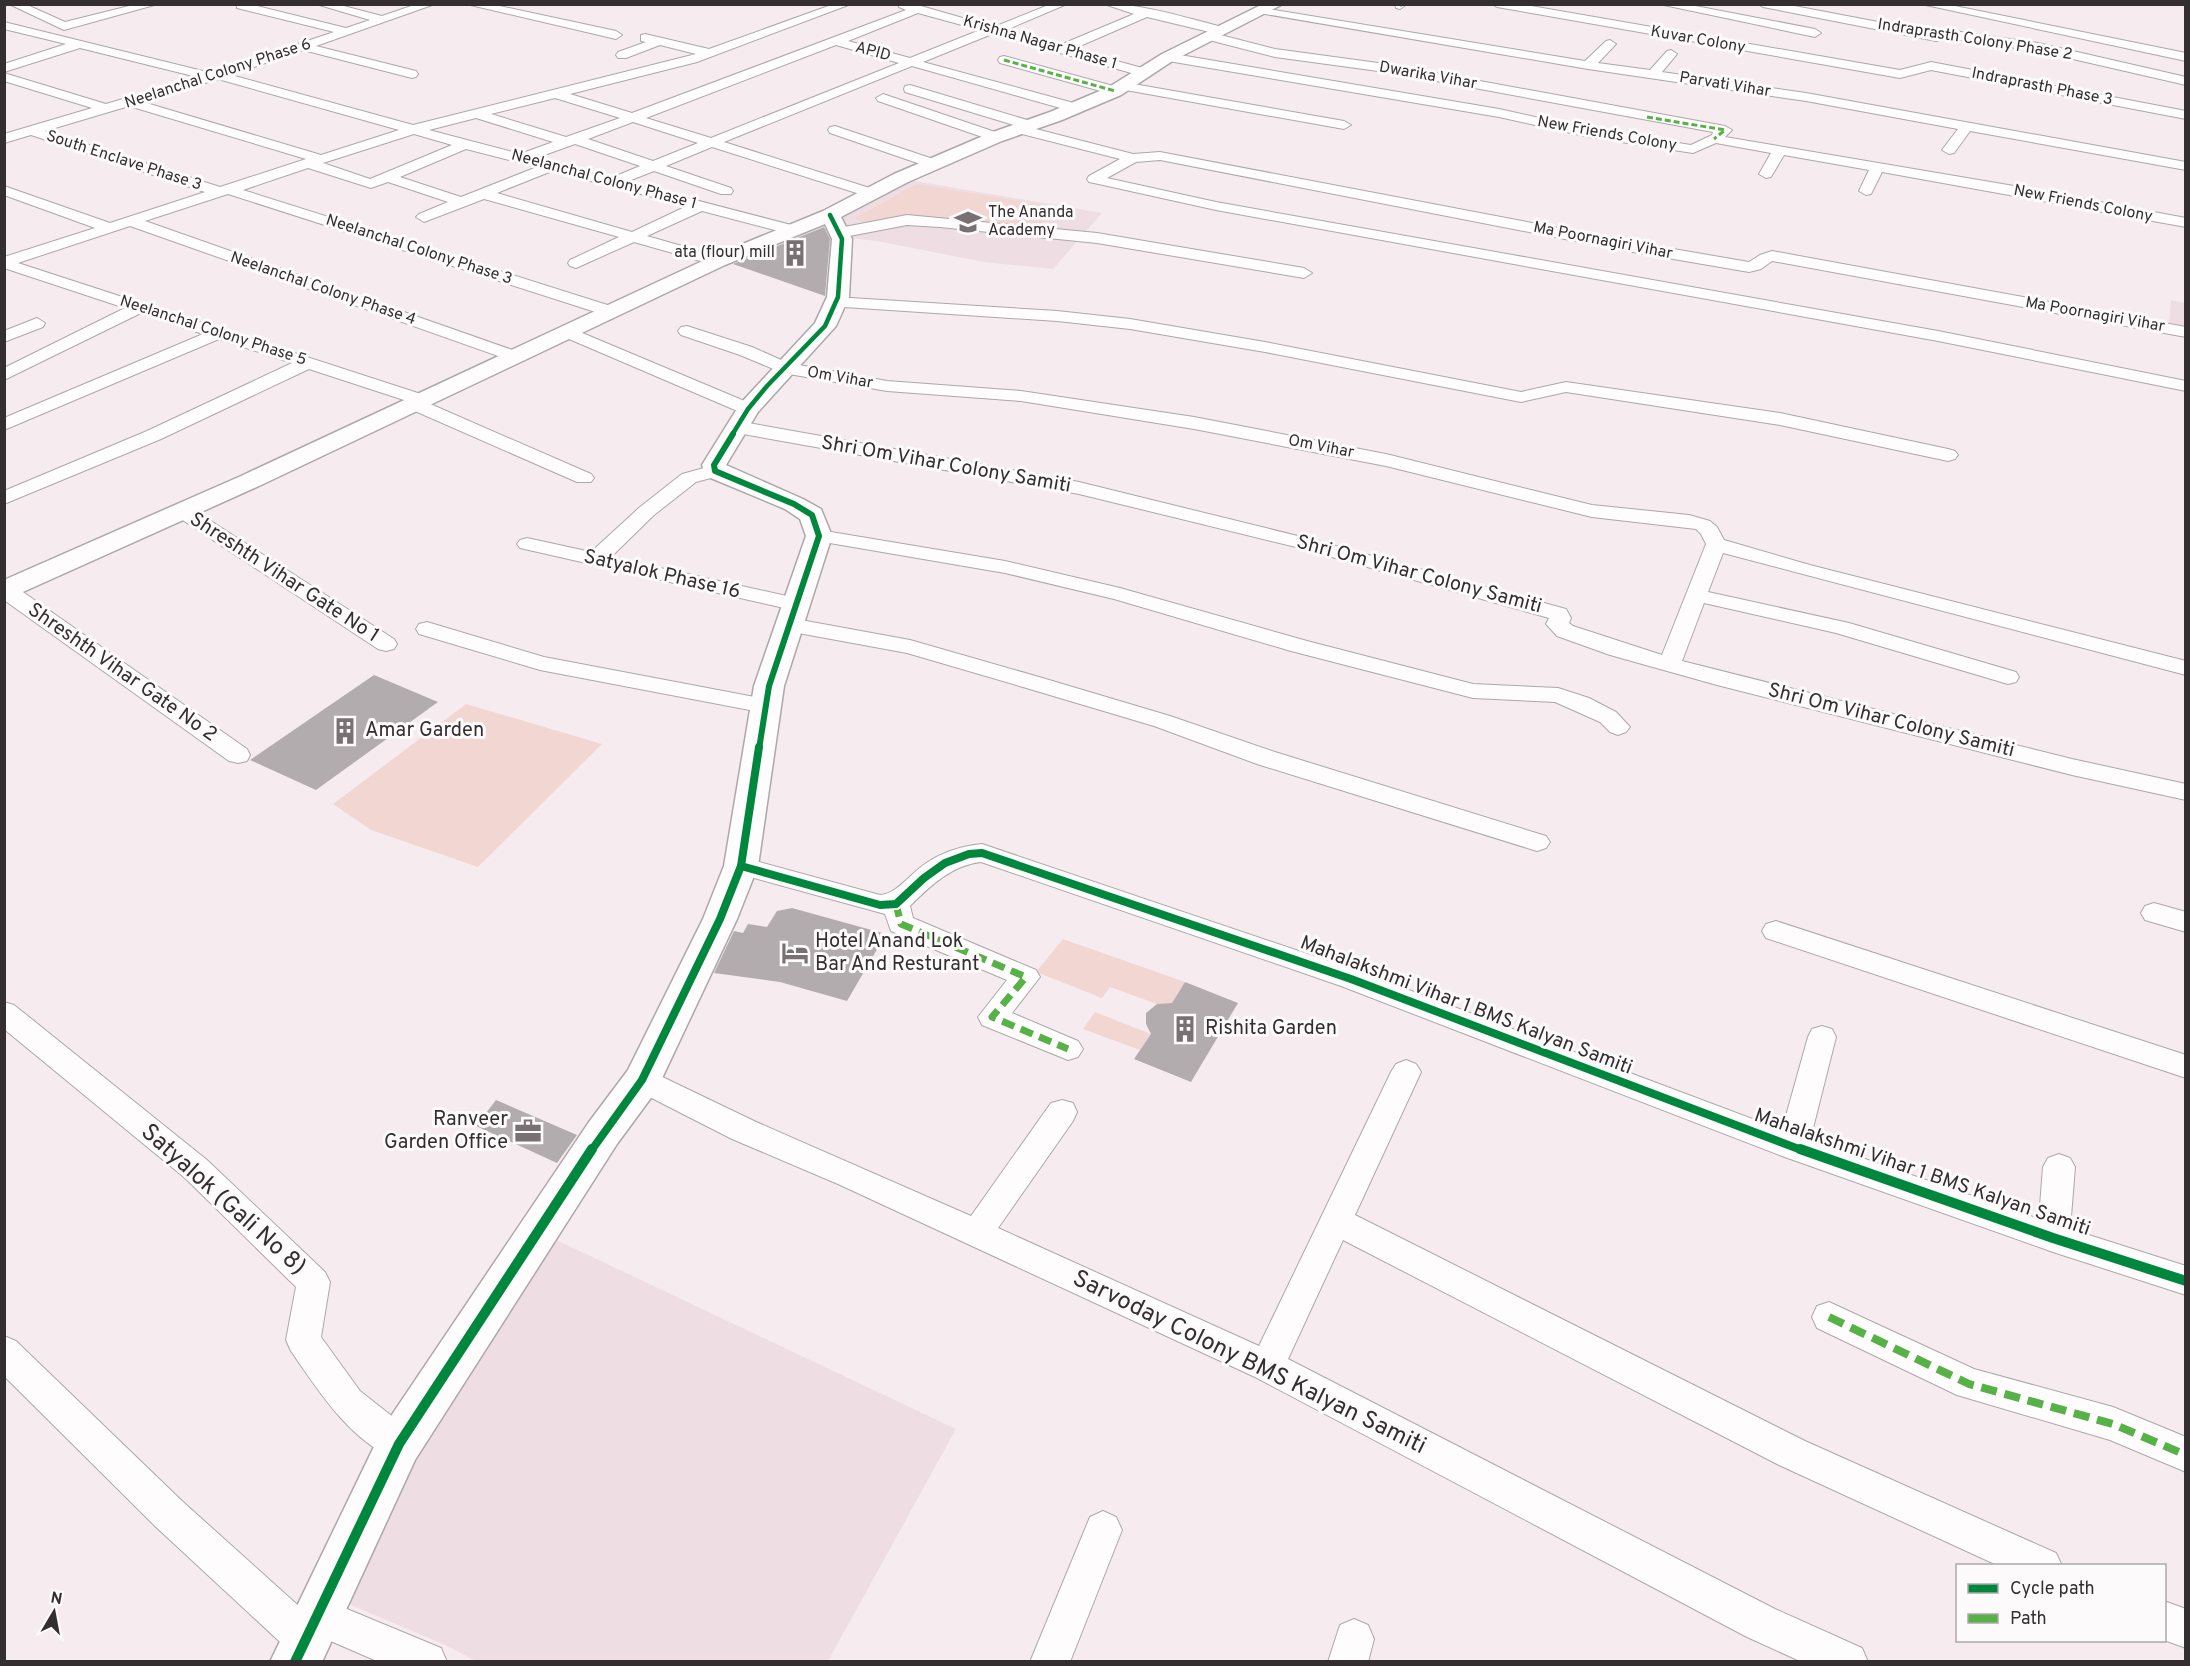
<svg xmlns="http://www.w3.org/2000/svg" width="2190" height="1666" font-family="Overpass,sans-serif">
<rect width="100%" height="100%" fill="#f6ecef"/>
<g fill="#eedde3">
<polygon points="909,180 1102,213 1053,269 984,262 877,241 850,238 852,226 844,226 839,218"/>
<polygon points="2171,300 2185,303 2185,327 2169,324"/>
<polygon points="548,1236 956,1429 828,1661 476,1661 443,1644 332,1597"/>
</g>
<g fill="#f1d6d2">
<polygon points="917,184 1059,208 1033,232 929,218 866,224 855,218"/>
<polygon points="466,704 602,744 478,867 371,830 333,804"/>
<polygon points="1063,939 1185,982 1172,1003 1157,1004 1110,987 1102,998 1036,972"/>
<polygon points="1095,1012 1151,1034 1140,1050 1083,1029"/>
</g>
<g fill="#b3acaf">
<polygon points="824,227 830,239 825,296 733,264"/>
<polygon points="374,675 438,702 316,790 250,760"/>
<polygon points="792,908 886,934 847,1001 780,982 714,973 734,931 743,933 748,924 767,927 777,911"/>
<polygon points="1185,982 1238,1003 1191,1082 1134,1059 1151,1034 1146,1024 1146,1013 1157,1004 1172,1003"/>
<polygon points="496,1100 577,1135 557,1163 476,1126"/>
</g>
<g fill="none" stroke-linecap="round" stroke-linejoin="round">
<defs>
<g id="minor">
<polygon points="9,4 25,4 65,22 137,4 158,4 64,30"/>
<path d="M 236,4 L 249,4 L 346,28 L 370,20 L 316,4 L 336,4 L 382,16 L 417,4 L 435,4 L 316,46 L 416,71 L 418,74 L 416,77 L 412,78 L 303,50 L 231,75 L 413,125 L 696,54 L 660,45 L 626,58 L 618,58 L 616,55 L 618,52 L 646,42 L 641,41 L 641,35 L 645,34 L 709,49 L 834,4 L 851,4 L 697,62 L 570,94 L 632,113 L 906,10 L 899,7 L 898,4 L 914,4 L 994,27 L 1051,4 L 1067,4 L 1006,30 L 1060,45 L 1134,14 L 1104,4 C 1145,4 1186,18 1226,28 L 1228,31 L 1222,35 L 1147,17 L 1073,49 L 1146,69 L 1148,72 L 1142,76 L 992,34 L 923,62 L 1081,105 L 1083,108 L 1081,111 L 1071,111 L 912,66 L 724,142 L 876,190 L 878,193 L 876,196 L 866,196 L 712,147 L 666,166 L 731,188 L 733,191 L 731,194 L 721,194 L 654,171 L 626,182 L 799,227 L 802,230 L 794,235 L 702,211 L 647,236 L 724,258 L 726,261 L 724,264 L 718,266 L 634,242 L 576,268 L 570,266 L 568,263 L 570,260 L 619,237 L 484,199 L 424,222 L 416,217 L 419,214 L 448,202 L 388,182 L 371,188 L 308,168 L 243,190 L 617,308 L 619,312 L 617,316 L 611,317 L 228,194 L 145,221 L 521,353 L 524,357 L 521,361 L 515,362 L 130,226 L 18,263 L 427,396 L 430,400 L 428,403 L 591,474 L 594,478 L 591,482 L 577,482 L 408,408 L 405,404 L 407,401 L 309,369 L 161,439 L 4,504 L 4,491 L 147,431 L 292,363 L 219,339 L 4,430 L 4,418 L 203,334 L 141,313 L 4,380 L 4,368 L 125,308 L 4,268 L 4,257 L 95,228 L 4,195 L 4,186 L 110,223 L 205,192 L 31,135 L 4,143 L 4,134 L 92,108 L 4,81 L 4,73 L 106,104 L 197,77 L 80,48 L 4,72 L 4,64 L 66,44 L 4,29 L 4,22 L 211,73 L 334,32 L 237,8 ZM 918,13 L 980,30 L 910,58 L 848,41 ZM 836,45 L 899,63 L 711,138 L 646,118 ZM 218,79 L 399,130 L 321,155 L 143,102 ZM 555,98 L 620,118 L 566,137 L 491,114 ZM 129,106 L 306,159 L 220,187 L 45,131 ZM 476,118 L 553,142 L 520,154 L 429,130 ZM 633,122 L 698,143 L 653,161 L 588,139 ZM 414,134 L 452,145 L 370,179 L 323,163 ZM 575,144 L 640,166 L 611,178 L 536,158 ZM 466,149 L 537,167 L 461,197 L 400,177 ZM 552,171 L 687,206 L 632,232 L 497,193 Z"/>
<polygon points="466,4 490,4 616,31 622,35 616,39"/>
<polygon points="1395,4 1407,4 1400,9 1396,8"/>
<polygon points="1492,4 1520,4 1900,70 1931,62 2186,111 2186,119 1931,70 1900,78 1497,7"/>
<polygon points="1659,4 1685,4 1815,29 1821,33 1815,37"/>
<polygon points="1758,4 1784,4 1936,33 1954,31 2038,43 2186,77 2186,85 2038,51 1954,39 1936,41 1763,7"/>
<polygon points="1921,4 1945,4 2186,53 2186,61"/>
<polygon points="1263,8 1585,61 1606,41 1610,40 1616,44 1598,63 1650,70 1667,51 1671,50 1677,54 1662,72 1806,93 2186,162 2186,170 1970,131 1954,153 1949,154 1942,150 1958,129 1806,101 1588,69 1259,13 1259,9"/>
<polygon points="1209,32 1275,49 1393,65 1725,126 1732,130 1725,137 2020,187 2186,218 2186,227 1882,172 1871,194 1866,195 1859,191 1869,170 1784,155 1771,177 1766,178 1759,174 1771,153 1716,143 1693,153 1589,137 1499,117 1168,61 1162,57 1168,53 1499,109 1589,129 1691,145 1712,135 1713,132 1393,73 1275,57 1205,39 1203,36"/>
<polygon points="1004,56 1117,87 1117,83 1122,82 1344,121 1351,125 1344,129 1120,89 1120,94 1115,95 1000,63 998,60 1000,57"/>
<polygon points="910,85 1034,122 1036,125 1032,128 1133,154 1160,152 1621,240 1749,262 1760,255 1772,251 2186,327 2186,337 1772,261 1761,269 1749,272 1621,250 1160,160 1136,162 1107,178 1216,202 1938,331 2186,381 2186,391 1938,341 1216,210 1094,183 1089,182 1087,179 1089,176 1120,159 1014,132 1012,129 1017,126 905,92 904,89 905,86"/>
<polygon points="883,94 1001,134 1003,137 1001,140 991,140 878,101 876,98"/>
<polygon points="835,126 939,161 941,164 934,168 929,167 830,133 828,130 830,127"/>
<polygon points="907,215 1097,233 1304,268 1312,273 1304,278 1097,243 940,227 907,225 839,238 831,233 839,228"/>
<polygon points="835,297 1057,311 1130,319 1265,342 1521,392 1566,382 1780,413 1948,449 1955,451 1958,455 1955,459 1948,461 1780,425 1566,392 1521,402 1265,352 1130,329 1057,321 829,306 827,302 829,298"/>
<polygon points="37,318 45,323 43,327 4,342 4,331"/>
<polygon points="687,326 752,347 788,363 887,381 1021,391 1194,417 1386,454 1592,505 1689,515 1710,521 1717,527 1724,540 1810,565 2186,661 2186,675 1723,553 1708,592 1849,623 2016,672 2019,677 2016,682 2008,684 1836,633 1704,603 1682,661 2072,759 2186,784 2186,800 2072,775 1717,685 1610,655 1557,636 1546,624 1549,618 1296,547 1079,494 737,433 730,431 728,427 730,423 737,421 1079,482 1310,539 1566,609 1571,618 1569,623 1573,626 1662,655 1706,544 1701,534 1696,529 1592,517 1386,466 1194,429 1021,401 887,391 783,373 740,355 681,335 678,331 681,327"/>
<polygon points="568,327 754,405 757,409 754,413 742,413 562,336 559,332 562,328"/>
<polygon points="715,465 722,467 725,471 722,475 696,482 654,515 611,557 805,600 808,605 805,610 797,611 520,548 517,544 520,540 527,538 591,552 640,507 682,474"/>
<polygon points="182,505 189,507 394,639 397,644 394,649 386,651 378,649 175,515 172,511 175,507"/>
<polygon points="819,530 1005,561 1120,588 1307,641 1473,684 1558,688 1589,698 1616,712 1630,727 1626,732 1618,735 1610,732 1600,722 1555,702 1473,698 1291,651 1114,599 1005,573 812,540 809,536 812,532"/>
<polygon points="4,584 13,585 247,749 250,755 247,761 238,763 229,761 4,600"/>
<polygon points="790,618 910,640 1039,677 1170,716 1275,752 1546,836 1550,842 1546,848 1537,851 1257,764 1154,726 1023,687 907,653 782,630 779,625 782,620"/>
<polygon points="427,622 544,657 765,699 773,701 777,706 773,711 765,713 540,670 419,634 416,629 419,624"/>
<path d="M 982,844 L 1361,972 L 1782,1130 L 1808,1037 L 1812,1029 L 1822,1026 L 1832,1029 L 1836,1037 L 1810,1140 L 2039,1219 L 2043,1167 L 2048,1158 L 2059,1154 L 2070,1158 L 2075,1167 L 2070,1229 L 2186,1266 L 2186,1295 L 2053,1252 L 1782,1156 L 1341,986 L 981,862 C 952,865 930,886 910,906 L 913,918 L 1036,970 L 1040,977 L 1012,1013 L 1078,1041 L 1083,1049 L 1078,1057 L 1068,1060 L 982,1025 L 978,1017 L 1007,980 L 891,931 L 885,914 L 732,872 L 728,866 L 732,860 L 741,857 L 880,895 C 897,894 911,873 925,864 C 942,852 962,846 982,844 Z"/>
<polygon points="2154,903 2186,912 2186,932 2145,920 2141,913 2145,906"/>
<polygon points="1776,921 2186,1055 2186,1078 1766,938 1762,931 1766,924"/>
<path d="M 4,1002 L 14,1005 L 207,1160 L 325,1272 L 330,1282 L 321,1337 L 360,1391 L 412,1432 L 417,1444 L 412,1456 L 399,1461 C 351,1442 319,1392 291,1351 L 286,1340 L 296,1287 L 185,1178 L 4,1029 Z"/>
<polygon points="1406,1060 1416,1064 1421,1072 1355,1215 1805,1441 2056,1553 2062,1566 1999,1566 1779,1465 1343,1240 1288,1359 1775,1609 1862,1648 1868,1662 1802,1662 1747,1637 1255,1377 838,1184 732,1139 632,1088 627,1080 632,1072 642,1068 652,1072 754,1121 971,1216 1051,1103 1062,1100 1073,1103 1077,1112 1073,1121 998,1228 1259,1346 1391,1072 1396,1064"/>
<polygon points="1829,1302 1974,1369 2113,1407 2186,1437 2186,1472 2110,1440 1957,1395 1817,1328 1812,1317 1817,1306"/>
<polygon points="4,1336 16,1341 182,1501 302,1609 304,1602 318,1597 441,1648 447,1662 379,1662 326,1639 321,1654 307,1660 293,1654 156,1527 4,1376"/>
<polygon points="1103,1511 1116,1517 1122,1530 1070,1662 1030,1662 1090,1517"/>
<polygon points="2164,1601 2186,1609 2186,1648 2164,1640"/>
<polygon points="1354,1619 1368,1625 1374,1639 1368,1662 1328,1662 1340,1625"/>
</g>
<polygon id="tertiary" points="1263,4 1283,4 1174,60 1121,95 1062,120 1002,141 908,182 841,217 852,239 849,297 836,326 758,412 726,465 803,499 821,509 832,536 784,686 758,866 737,919 656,1091 617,1144 415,1460 322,1662 270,1662 383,1428 589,1122 628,1070 703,919 724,866 754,686 806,536 800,519 785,509 706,476 702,465 740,404 815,323 827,297 832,239 825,224 725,265 259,486 14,596 4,598 4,580 241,476 711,257 823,211 894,174 990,133 1050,112 1109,87 1162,54"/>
</defs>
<use href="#minor" stroke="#ada7a9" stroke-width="2"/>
<use href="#tertiary" stroke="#ada7a9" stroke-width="3"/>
<use href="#minor" fill="#fefcfd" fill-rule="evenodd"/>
<use href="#tertiary" fill="#fefcfd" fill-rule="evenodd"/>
<g stroke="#56b246" stroke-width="3" stroke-dasharray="6 3" stroke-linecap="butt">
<polyline points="1400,6 1402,4"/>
<polyline points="1004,60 1115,91"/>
<polyline points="1647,117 1725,130 1714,139"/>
</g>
<polyline stroke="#56b246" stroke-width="7" stroke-dasharray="13 7" stroke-linecap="butt" points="896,904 901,924 1026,977 992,1017 1068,1049"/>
<polyline stroke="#56b246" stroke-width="8" stroke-dasharray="16 8" stroke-linecap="butt" points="1829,1317 1969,1384 2113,1424 2186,1455"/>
<defs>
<polyline id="cycleway-far3" points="732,435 748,409 767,386 825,326 838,297 842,239 830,215"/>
<polyline id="cycleway-far2" points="733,434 714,465 715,471 794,504 812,515 819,536 769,686 759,749"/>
<g id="cycleway-far1">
<polyline points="741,866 880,905 896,904 924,878 945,863 969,854 982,853 1351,979 1804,1151"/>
<polyline points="591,1151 642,1080 720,919 741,866 759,747"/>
</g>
<g id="cycleway">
<polyline points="1800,1149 2053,1238 2186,1281"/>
<polyline points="295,1662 399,1444 592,1149"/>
</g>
</defs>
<use href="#cycleway-far3" stroke="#fdfafb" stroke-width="7"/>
<use href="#cycleway-far2" stroke="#fdfafb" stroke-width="9"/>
<use href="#cycleway-far1" stroke="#fdfafb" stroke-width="12"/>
<use href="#cycleway" stroke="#fdfafb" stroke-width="14"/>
<use href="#cycleway-far3" stroke="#00873e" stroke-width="4.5"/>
<use href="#cycleway-far2" stroke="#00873e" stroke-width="6"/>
<use href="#cycleway-far1" stroke="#00873e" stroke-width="8"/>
<use href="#cycleway" stroke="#00873e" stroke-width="10"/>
</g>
<defs>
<symbol id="school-bare" viewBox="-9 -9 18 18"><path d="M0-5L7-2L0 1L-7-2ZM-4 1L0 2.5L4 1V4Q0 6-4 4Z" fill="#787073" stroke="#fdfafb" stroke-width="2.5" paint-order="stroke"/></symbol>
<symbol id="building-bare" viewBox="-9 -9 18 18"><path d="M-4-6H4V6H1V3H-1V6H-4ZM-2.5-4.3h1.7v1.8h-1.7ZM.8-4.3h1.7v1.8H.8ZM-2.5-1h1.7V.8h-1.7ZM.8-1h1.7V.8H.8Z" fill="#787073" stroke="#fdfafb" stroke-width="2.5" paint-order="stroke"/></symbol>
<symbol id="hotel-bare" viewBox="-9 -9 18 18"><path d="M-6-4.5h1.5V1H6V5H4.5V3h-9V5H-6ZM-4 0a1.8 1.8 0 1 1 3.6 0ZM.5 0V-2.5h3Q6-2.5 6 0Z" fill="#787073" stroke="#fdfafb" stroke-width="2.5" paint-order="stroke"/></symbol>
<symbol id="office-bare" viewBox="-9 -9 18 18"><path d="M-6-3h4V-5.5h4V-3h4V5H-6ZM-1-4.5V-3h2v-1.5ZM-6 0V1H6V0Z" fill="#787073" stroke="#fdfafb" stroke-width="2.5" paint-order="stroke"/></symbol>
</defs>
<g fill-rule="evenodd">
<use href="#school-bare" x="949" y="203" width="38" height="38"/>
<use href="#building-bare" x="776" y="234" width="38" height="38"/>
<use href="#building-bare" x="326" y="712" width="38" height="38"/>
<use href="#hotel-bare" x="776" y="934" width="38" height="38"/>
<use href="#building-bare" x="1166" y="1010" width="38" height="38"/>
<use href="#office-bare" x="509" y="1112" width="38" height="38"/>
</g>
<g text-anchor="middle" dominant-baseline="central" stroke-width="6" stroke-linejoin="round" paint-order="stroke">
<g font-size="16" fill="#342e30" stroke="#fdfafb">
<text transform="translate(1698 40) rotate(10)">Kuvar Colony</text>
<text transform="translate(1975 40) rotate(9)">Indraprasth Colony Phase 2</text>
<text transform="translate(1040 43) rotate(16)">Krishna Nagar Phase 1</text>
<text transform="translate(873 52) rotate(15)">APID</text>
<text transform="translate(218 74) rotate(-18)">Neelanchal Colony Phase 6</text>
<text transform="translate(1428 76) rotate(10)">Dwarika Vihar</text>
<text transform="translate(1725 85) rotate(9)">Parvati Vihar</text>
<text transform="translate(2042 87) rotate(11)">Indraprasth Phase 3</text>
<text transform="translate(1607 134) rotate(10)">New Friends Colony</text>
<text transform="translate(124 161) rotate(18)">South Enclave Phase 3</text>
<text transform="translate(604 180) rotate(15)">Neelanchal Colony Phase 1</text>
<text transform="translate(2083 204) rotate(11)">New Friends Colony</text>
<text transform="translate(1603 241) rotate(11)">Ma Poornagiri Vihar</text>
<text transform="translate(419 250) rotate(18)">Neelanchal Colony Phase 3</text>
<text transform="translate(323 289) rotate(19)">Neelanchal Colony Phase 4</text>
<text transform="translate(2095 315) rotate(10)">Ma Poornagiri Vihar</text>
<text transform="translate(213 331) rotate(18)">Neelanchal Colony Phase 5</text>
<text transform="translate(840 378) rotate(10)">Om Vihar</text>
<text transform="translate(1321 447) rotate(11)">Om Vihar</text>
</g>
<g font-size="16" fill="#342e30" stroke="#fdfafb" text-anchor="start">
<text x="988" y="213">The Ananda<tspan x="988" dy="18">Academy</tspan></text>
<text x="775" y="253" text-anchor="end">ata (flour) mill</text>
</g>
<g font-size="20" fill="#342e30" stroke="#fdfafb">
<text transform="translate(946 465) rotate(10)">Shri Om Vihar Colony Samiti</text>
<text transform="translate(662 575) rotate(13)">Satyalok Phase 16</text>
<text transform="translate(1419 575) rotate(15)">Shri Om Vihar Colony Samiti</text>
<text transform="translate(284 578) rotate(33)">Shreshth Vihar Gate No 1</text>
<text transform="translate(122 673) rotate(35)">Shreshth Vihar Gate No 2</text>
<text transform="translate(1891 721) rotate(14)">Shri Om Vihar Colony Samiti</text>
<text transform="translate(1466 1006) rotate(21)">Mahalakshmi Vihar 1 BMS Kalyan Samiti</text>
<text transform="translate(1922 1173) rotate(19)">Mahalakshmi Vihar 1 BMS Kalyan Samiti</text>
</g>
<g font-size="20" fill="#342e30" stroke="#fdfafb" text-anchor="start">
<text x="365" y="731">Amar Garden</text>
<text x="815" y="942">Hotel Anand Lok<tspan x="815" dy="23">Bar And Resturant</tspan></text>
<text x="1205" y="1029">Rishita Garden</text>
<text x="508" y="1120" text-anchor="end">Ranveer<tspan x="508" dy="23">Garden Office</tspan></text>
</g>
<g font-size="24" fill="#342e30" stroke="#fdfafb">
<text transform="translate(223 1200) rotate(42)">Satyalok (Gali No 8)</text>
<text transform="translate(1249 1363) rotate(26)">Sarvoday Colony BMS Kalyan Samiti</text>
</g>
</g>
<rect width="2190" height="1666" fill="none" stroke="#342e30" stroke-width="12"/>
<rect x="1956" y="1564" width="210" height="78" fill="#fdfafb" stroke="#ada8aa" stroke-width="1.5"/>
<rect x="1968" y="1584" width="30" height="9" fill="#00873e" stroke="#ada8aa" stroke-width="1.5"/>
<text x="2010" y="1594" font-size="18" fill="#342e30">Cycle path</text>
<rect x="1968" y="1614" width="30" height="9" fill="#56b246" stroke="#ada8aa" stroke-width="1.5"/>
<text x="2010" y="1624" font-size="18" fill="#342e30">Path</text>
<g transform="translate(54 1612) rotate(10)" stroke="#fdfafb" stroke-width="4.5" paint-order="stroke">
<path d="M0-4.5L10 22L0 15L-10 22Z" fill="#342e30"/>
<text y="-9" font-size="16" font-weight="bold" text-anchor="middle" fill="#342e30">N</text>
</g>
</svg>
